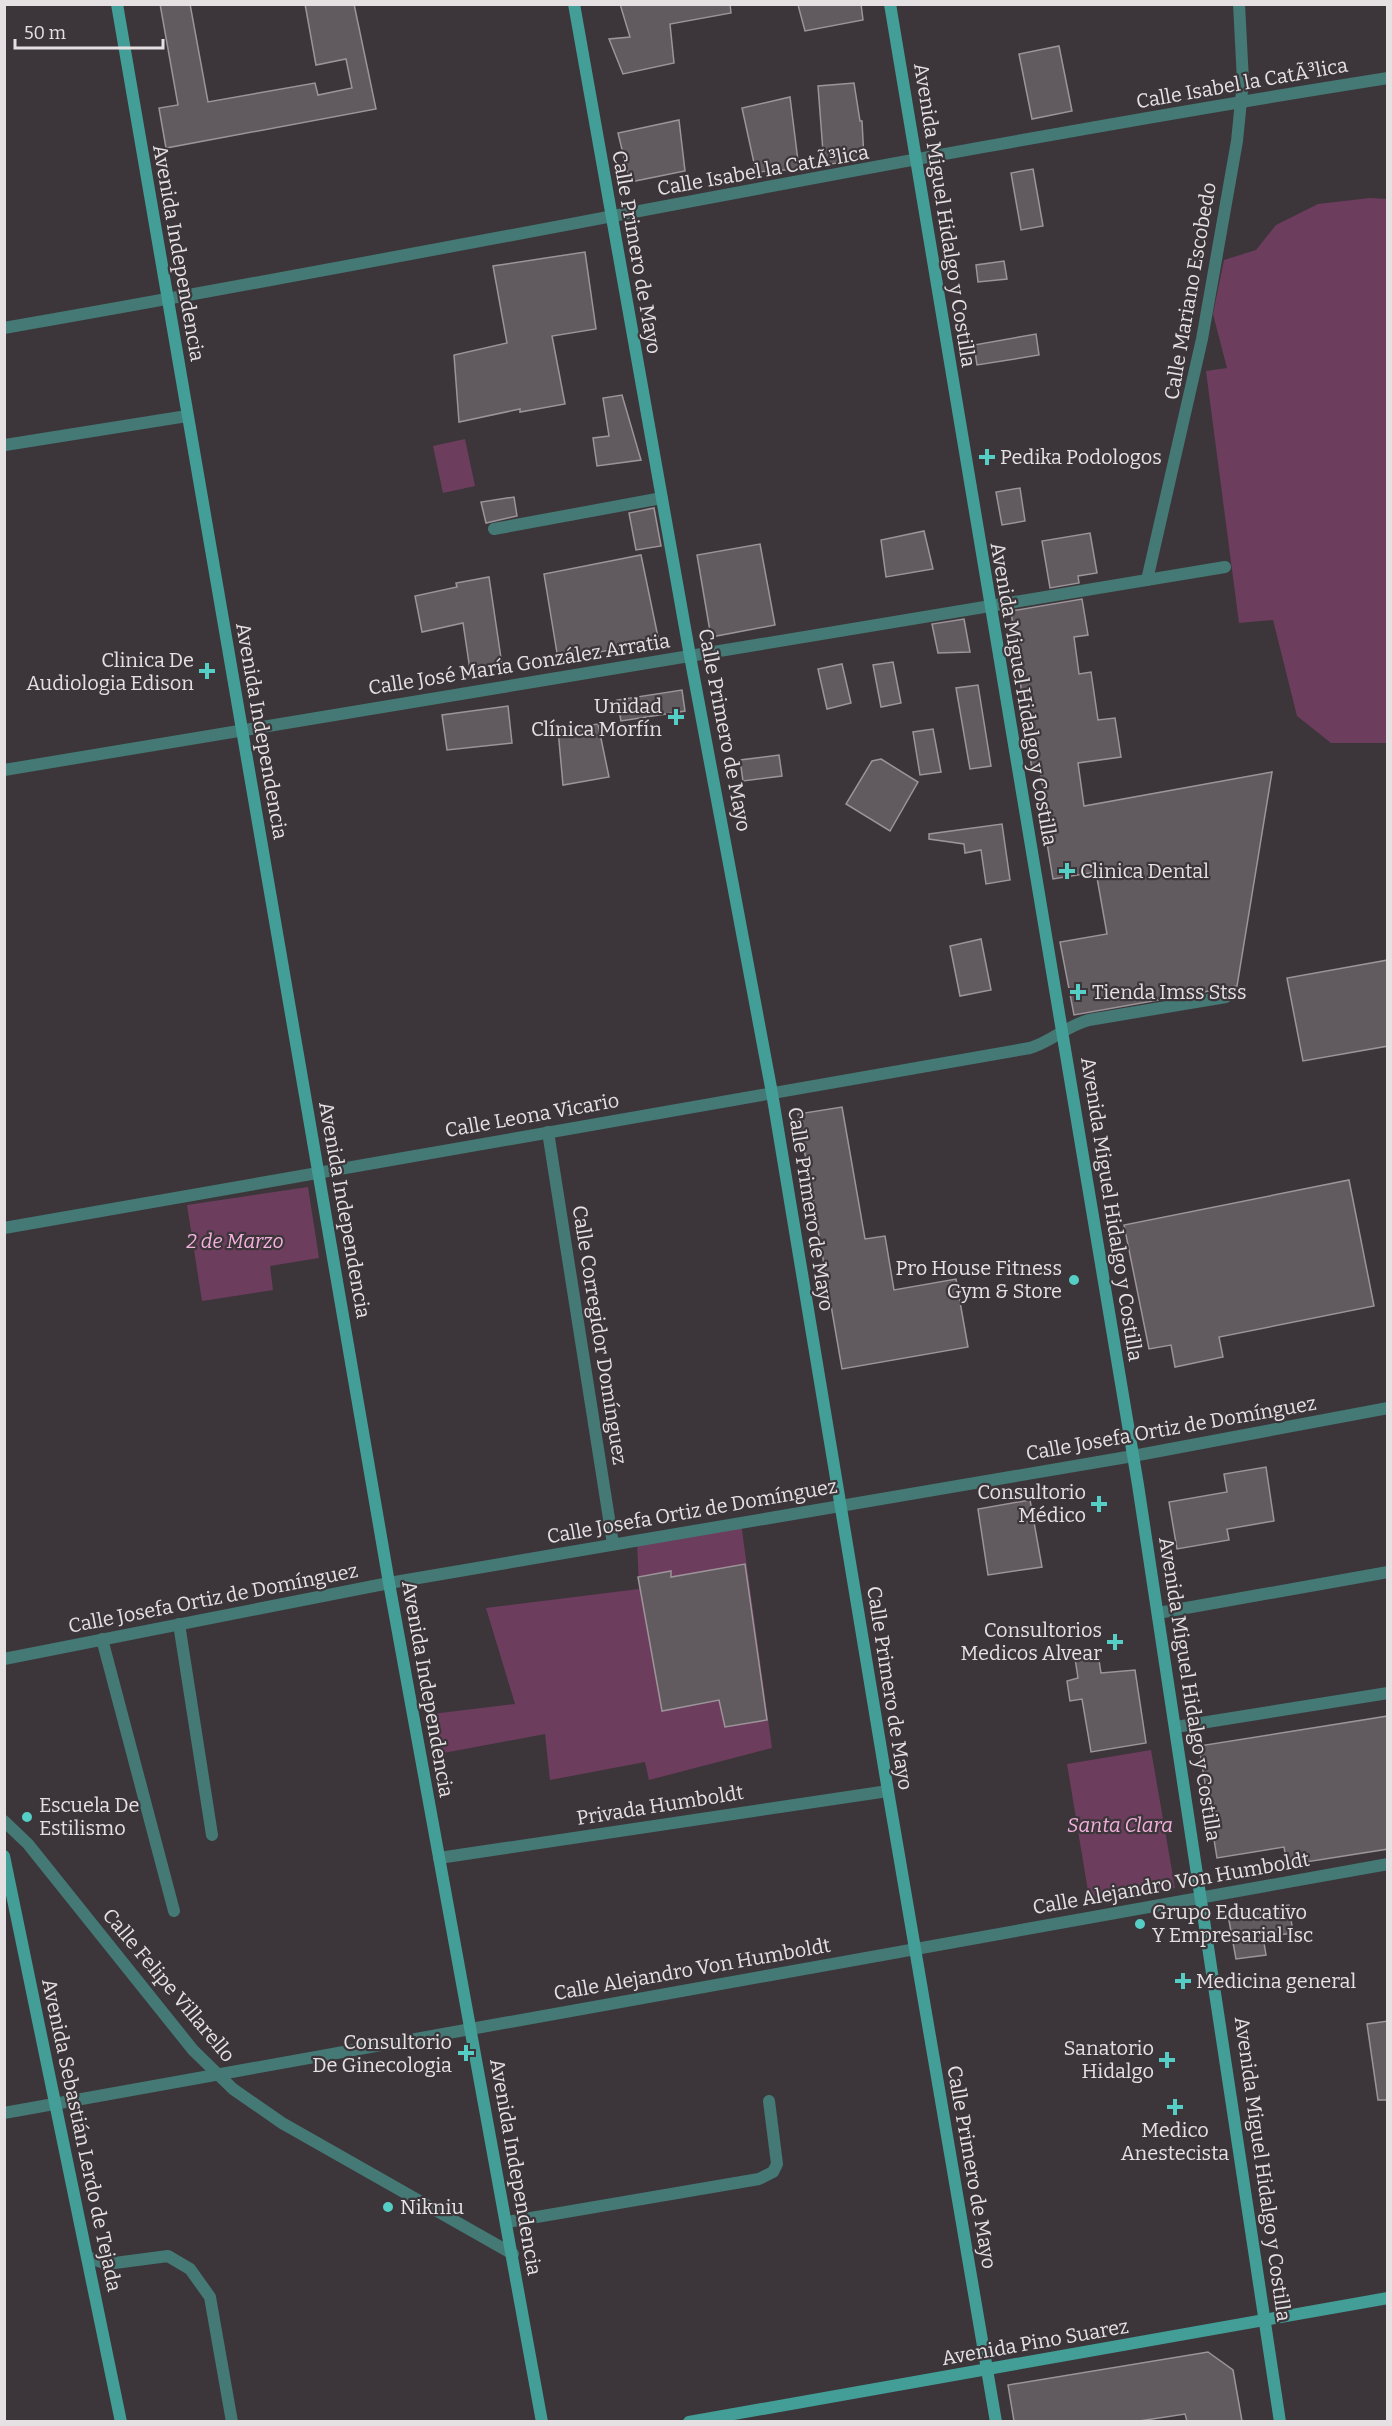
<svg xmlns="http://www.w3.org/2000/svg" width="1392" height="2426" font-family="Bitter,serif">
<rect width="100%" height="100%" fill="#3c363a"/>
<g fill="#6d3d5e">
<polygon points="1370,198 1388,199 1388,743 1331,743 1297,716 1273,620 1239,623 1206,371 1227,368 1213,314 1224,260 1256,250 1276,225 1318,204"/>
<polygon points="465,439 475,486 443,493 433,446"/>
<polygon points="308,1187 319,1258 270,1266 273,1290 202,1301 187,1205"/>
<polygon points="741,1523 772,1748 649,1780 645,1762 550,1780 545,1734 438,1754 432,1714 515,1704 486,1608 639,1589 637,1540"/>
<polygon points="1151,1750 1175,1888 1090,1903 1067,1764"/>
</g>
<g fill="#615a5f" stroke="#9c9499" stroke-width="1.5">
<polygon points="160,4 190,4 208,102 315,83 318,95 352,88 346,59 316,65 305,4 354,4 376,109 166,148 159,108 178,105"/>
<polygon points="620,4 730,4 731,13 670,24 674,63 623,74 609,39 630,37"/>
<polygon points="808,4 861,4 863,20 805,31 798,5"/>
<polygon points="1059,46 1072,111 1032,119 1019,54"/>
<polygon points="854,83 860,121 862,121 864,159 824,165 818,86"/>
<polygon points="790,97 799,169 756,172 742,108"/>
<polygon points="679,120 685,171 630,182 618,133"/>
<polygon points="1033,169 1043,226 1021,230 1011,173"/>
<polygon points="585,252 596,329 552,336 565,404 520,412 520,409 459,422 454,355 507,343 493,266"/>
<polygon points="1004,261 1007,279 978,282 976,265"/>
<polygon points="1036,334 1039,355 977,365 974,345"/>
<polygon points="622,395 641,460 597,466 593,438 609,436 603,398"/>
<polygon points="1020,488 1025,521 1002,525 996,492"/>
<polygon points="514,497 517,516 486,523 481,502"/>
<polygon points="654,508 661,546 636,550 629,513"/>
<polygon points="924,531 933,569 886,577 881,540"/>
<polygon points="1090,533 1097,573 1078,576 1079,583 1050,588 1042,541"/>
<polygon points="760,544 775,625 711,637 697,555"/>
<polygon points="641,555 659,642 558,659 544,574"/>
<polygon points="489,577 502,665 470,670 463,623 422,632 415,596 457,587 456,583"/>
<polygon points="1082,599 1088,635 1074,637 1079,674 1091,672 1098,720 1115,718 1121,757 1078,763 1084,806 1272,772 1237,986 1074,1015 1060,942 1107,934 1096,872 1053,879 1045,831 1049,830 1040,769 1032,770 1027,731 1032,730 1026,695 1022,695 1011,611"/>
<polygon points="964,619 970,652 938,653 932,624"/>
<polygon points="893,662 901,703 881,707 873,665"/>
<polygon points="842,664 851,703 827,709 818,669"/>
<polygon points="978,685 991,766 970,769 956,688"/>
<polygon points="682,690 685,711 621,721 617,700"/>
<polygon points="508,706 512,743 447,750 442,715"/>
<polygon points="598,724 609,777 563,785 558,730"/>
<polygon points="933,729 941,772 920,775 913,732"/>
<polygon points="779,755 782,776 743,781 740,760"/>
<polygon points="881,759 918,782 890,831 846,804 872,761"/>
<polygon points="1002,824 1010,880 986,884 981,850 965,853 964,844 929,839 929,834"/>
<polygon points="981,939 991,990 960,996 950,946"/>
<polygon points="1388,960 1388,1046 1303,1061 1287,978"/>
<polygon points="842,1107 865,1239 885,1236 894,1290 956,1279 968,1347 842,1369 798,1114"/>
<polygon points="1349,1180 1374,1306 1219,1337 1223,1357 1175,1367 1171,1345 1149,1349 1124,1225"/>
<polygon points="1266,1467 1274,1521 1227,1529 1229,1540 1177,1549 1169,1502 1227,1492 1224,1474"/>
<polygon points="1030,1500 1042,1567 988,1575 978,1509"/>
<polygon points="745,1564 767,1720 725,1727 719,1700 662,1711 638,1577 671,1571 671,1577"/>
<polygon points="1098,1654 1101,1673 1135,1670 1146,1743 1091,1752 1082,1699 1070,1701 1067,1681 1078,1678 1075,1658"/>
<polygon points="1388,1716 1388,1849 1287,1865 1284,1847 1217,1858 1199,1746"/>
<polygon points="1289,1905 1293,1933 1263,1937 1266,1955 1236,1959 1228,1915"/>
<polygon points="1388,2021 1388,2100 1378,2100 1367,2024"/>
<polygon points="1208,2352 1233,2370 1242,2421 1187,2421 1185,2414 1139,2421 1014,2421 1008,2385"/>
</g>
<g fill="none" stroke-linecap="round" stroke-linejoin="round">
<g stroke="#447975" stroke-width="12">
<path d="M 4,328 C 466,248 925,151 1388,78"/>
<polyline points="5,445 187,416"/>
<polyline points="494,529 662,498"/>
<polyline points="1147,580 1202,339 1237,141 1243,81 1239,4"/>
<polyline points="4,770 1225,567"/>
<polyline points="548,1132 613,1544"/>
<path d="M 4,1228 L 1030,1048 C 1051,1042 1066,1026 1089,1020 L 1226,997"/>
<polyline points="1158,1613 1388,1572"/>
<polyline points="179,1624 212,1835"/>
<polyline points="102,1639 174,1911"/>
<polyline points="4,1659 389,1583 1133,1456 1388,1408"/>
<polyline points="1176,1727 1388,1693"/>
<polyline points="4,1821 28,1844 193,2050 233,2089 282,2123 513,2254"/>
<polyline points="439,1858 888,1791"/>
<polyline points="4,2113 1388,1864"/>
<polyline points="507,2222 759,2179 773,2172 777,2164 769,2101"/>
<polyline points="87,2257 107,2264 168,2256 190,2269 210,2297 232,2422"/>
</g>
<g stroke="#429e97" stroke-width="12">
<polyline points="117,4 389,1583 542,2422"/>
<polyline points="574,4 690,656 772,1093 888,1791 996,2422"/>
<polyline points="890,4 1138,1485 1280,2422"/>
<polyline points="4,1856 121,2422"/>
<polyline points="689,2422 1388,2298"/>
</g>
</g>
<g fill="#55cec5" stroke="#3c363a" stroke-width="2">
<path d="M984 448h6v6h6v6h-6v6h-6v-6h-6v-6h6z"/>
<path d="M204 662h6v6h6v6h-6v6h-6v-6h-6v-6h6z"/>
<path d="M673 708h6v6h6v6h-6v6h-6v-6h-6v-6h6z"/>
<path d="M1064 862h6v6h6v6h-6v6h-6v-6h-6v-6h6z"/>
<path d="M1075 983h6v6h6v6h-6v6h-6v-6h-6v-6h6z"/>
<circle cx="1074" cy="1280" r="6"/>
<path d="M1096 1495h6v6h6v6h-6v6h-6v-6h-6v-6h6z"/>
<path d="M1112 1633h6v6h6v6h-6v6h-6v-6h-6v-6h6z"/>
<circle cx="27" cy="1817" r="6"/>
<circle cx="1140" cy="1924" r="6"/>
<path d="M1180 1972h6v6h6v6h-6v6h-6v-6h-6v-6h6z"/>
<path d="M463 2044h6v6h6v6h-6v6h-6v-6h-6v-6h6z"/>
<path d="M1164 2051h6v6h6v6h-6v6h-6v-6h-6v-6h6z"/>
<path d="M1172 2098h6v6h6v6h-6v6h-6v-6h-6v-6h6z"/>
<circle cx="388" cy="2207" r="6"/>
</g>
<g text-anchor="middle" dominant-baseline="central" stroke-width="4.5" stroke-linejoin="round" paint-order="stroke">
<g font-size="20" fill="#e5e1e3" stroke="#3c363a">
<text transform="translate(1242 83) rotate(-10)">Calle Isabel la CatÃ³lica</text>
<text transform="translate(763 170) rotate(-10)">Calle Isabel la CatÃ³lica</text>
<text transform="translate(945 215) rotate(81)">Avenida Miguel Hidalgo y Costilla</text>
<text transform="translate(637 252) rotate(80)">Calle Primero de Mayo</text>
<text transform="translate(179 253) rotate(80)">Avenida Independencia</text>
<text transform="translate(1190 291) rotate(-80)">Calle Mariano Escobedo</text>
<text transform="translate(519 664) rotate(-9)">Calle José María González Arratia</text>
<text transform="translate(1024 694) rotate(80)">Avenida Miguel Hidalgo y Costilla</text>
<text transform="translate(725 730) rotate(79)">Calle Primero de Mayo</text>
<text transform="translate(262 731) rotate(80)">Avenida Independencia</text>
<text transform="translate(532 1115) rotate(-10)">Calle Leona Vicario</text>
<text transform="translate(811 1209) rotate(81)">Calle Primero de Mayo</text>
<text transform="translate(1112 1209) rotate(81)">Avenida Miguel Hidalgo y Costilla</text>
<text transform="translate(345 1210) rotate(80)">Avenida Independencia</text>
<text transform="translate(600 1335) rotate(81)">Calle Corregidor Domínguez</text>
<text transform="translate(1171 1428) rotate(-10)">Calle Josefa Ortiz de Domínguez</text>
<text transform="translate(692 1511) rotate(-10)">Calle Josefa Ortiz de Domínguez</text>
<text transform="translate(213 1598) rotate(-11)">Calle Josefa Ortiz de Domínguez</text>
<text transform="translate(890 1688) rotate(81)">Calle Primero de Mayo</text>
<text transform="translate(428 1689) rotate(80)">Avenida Independencia</text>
<text transform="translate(1190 1689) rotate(81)">Avenida Miguel Hidalgo y Costilla</text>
<text transform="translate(660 1805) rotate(-9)">Privada Humboldt</text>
<text transform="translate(1171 1883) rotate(-10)">Calle Alejandro Von Humboldt</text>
<text transform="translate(692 1969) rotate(-10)">Calle Alejandro Von Humboldt</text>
<text transform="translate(169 1985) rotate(50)">Calle Felipe Villarello</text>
<text transform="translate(82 2135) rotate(78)">Avenida Sebastián Lerdo de Tejada</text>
<text transform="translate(516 2167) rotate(80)">Avenida Independencia</text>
<text transform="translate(972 2167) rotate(80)">Calle Primero de Mayo</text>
<text transform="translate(1263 2169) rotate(82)">Avenida Miguel Hidalgo y Costilla</text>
<text transform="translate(1035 2342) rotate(-10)">Avenida Pino Suarez</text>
</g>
<g font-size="20" fill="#e5e1e3" stroke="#3c363a" text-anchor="start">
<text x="1000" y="457">Pedika Podologos</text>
<text x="194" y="660" text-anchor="end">Clinica De<tspan x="194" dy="23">Audiologia Edison</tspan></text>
<text x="662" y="706" text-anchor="end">Unidad<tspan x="662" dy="23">Clínica Morfín</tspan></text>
<text x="1080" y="871">Clinica Dental</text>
<text x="1092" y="992">Tienda Imss Stss</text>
<text x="1062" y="1268" text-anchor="end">Pro House Fitness<tspan x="1062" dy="23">Gym &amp; Store</tspan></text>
<text x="1086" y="1492" text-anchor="end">Consultorio<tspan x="1086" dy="23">Médico</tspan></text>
<text x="1102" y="1630" text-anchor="end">Consultorios<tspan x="1102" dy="23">Medicos Alvear</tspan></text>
<text x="39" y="1805">Escuela De<tspan x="39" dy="23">Estilismo</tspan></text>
<text x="1152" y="1912">Grupo Educativo<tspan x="1152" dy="23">Y Empresarial Isc</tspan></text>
<text x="1196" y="1981">Medicina general</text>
<text x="452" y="2042" text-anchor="end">Consultorio<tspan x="452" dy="23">De Ginecologia</tspan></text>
<text x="1154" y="2048" text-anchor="end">Sanatorio<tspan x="1154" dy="23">Hidalgo</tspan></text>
<text x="1175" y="2130" text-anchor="middle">Medico<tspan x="1175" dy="23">Anestecista</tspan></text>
<text x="400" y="2207">Nikniu</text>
</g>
<g font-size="20" font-style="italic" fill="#f3b0dc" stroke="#3c363a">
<text x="235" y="1241">2 de Marzo</text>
<text x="1120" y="1825">Santa Clara</text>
</g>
</g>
<rect width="1392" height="2426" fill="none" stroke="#e5e1e3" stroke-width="12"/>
<path d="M15 39v9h148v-9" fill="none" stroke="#e5e1e3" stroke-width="3"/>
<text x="24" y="39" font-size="18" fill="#e5e1e3" stroke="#3c363a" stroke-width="4.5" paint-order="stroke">50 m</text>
</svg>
